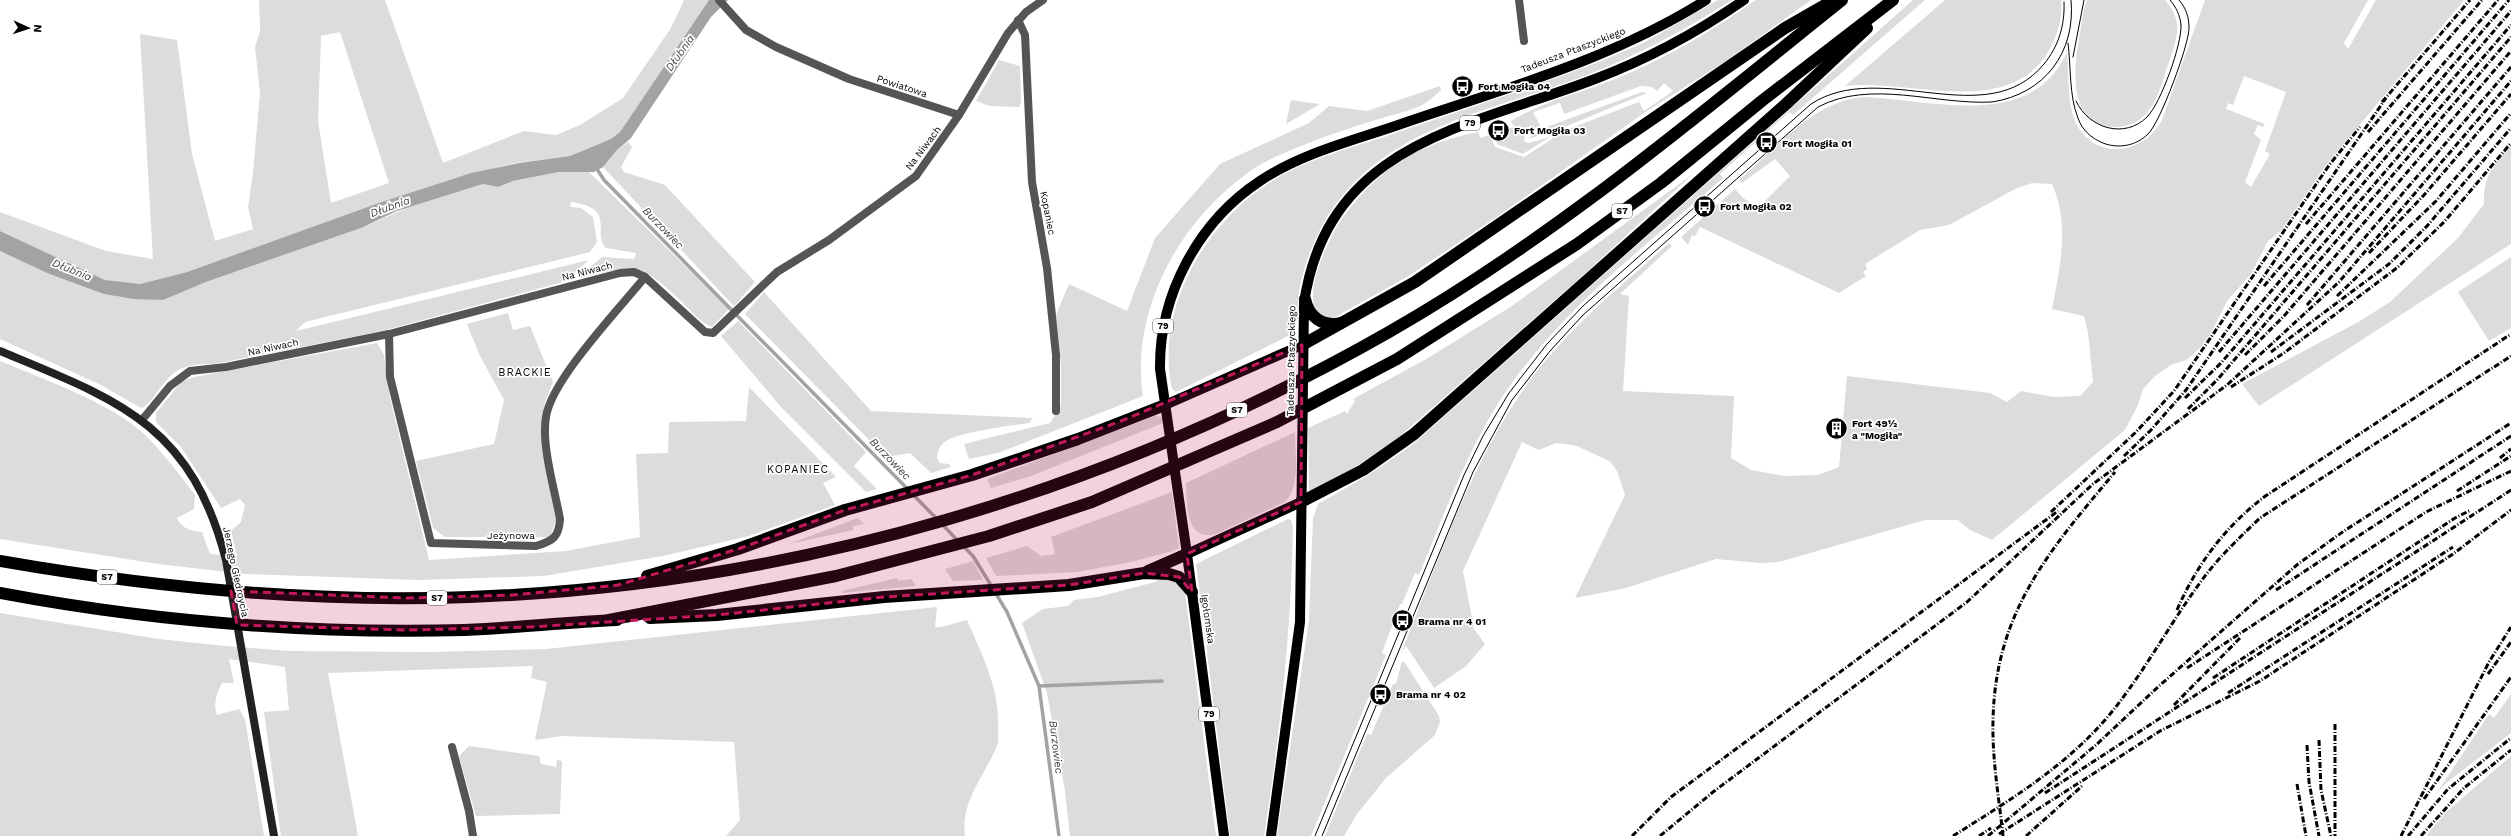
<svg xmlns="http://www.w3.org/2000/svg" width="2511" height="836" font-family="'Work Sans',sans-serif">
<rect width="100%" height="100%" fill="#fff"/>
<g fill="#dcdcdc" fill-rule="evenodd">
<path d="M 259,0 L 385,0 L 443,163 L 524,131 L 556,135 L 580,125 L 623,98 L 671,28 L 684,0 L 709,0 L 620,132 L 611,139 L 570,156 L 515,163 L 449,180 L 187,272 L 140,284 L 110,281 L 100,278 L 0,231 L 0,212 L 106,251 L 153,259 L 140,34 L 177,40 L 192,154 L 215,241 L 253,229 L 248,207 L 253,173 L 260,93 L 255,47 L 260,31 ZM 340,32 L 389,183 L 331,203 L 318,121 L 321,36 Z"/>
<path d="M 1718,0 L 1732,0 C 1686,29 1640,54 1590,74 C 1492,112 1378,125 1322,226 C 1311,247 1303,269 1299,291 C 1297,304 1299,322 1294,333 L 1176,392 L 1172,389 C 1155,308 1205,223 1272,181 C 1307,159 1351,148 1390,135 C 1462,110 1534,87 1604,60 L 1645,42 Z"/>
<path d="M 1756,0 L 1811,0 L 1729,59 L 1644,113 L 1501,214 L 1407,277 L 1335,317 C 1287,321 1330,235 1343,217 C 1352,205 1362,193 1373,183 C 1403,154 1438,140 1478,132 L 1480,138 L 1490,135 L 1495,147 L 1524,157 L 1552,139 L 1553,135 L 1639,102 L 1644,111 L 1673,91 L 1664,83 L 1657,91 L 1652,87 L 1641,86 L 1564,114 L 1560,103 L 1533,112 L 1541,127 L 1525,135 L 1524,141 L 1528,143 L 1550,137 L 1523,154 L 1497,144 L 1494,133 L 1514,127 L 1511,121 C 1543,101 1581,93 1615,79 C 1665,59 1712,31 1756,0 Z"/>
<path d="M 1913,0 L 1925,0 L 1793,115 L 1789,112 L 1720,174 L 1723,178 C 1642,249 1551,317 1494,410 C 1463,462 1442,519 1419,575 L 1415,573 L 1402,604 L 1400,604 L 1382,653 L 1386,655 L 1311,836 L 1277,836 L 1309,620 L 1313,518 L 1318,504 L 1367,476 L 1412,445 Z"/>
<path d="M 1945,0 L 2061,0 C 2063,18 2057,37 2048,52 C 2007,120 1909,78 1845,86 Z"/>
<path d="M 2087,0 L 2165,0 C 2183,20 2178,36 2170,59 C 2164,75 2160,96 2149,110 C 2141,121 2129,127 2115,127 C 2066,126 2074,65 2080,33 C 2082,22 2083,10 2087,0 Z"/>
<path d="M 2205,0 L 2368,0 L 2344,43 L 2348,49 L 2376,0 L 2464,0 L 2326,165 L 2281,231 L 2268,241 L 2251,274 L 2227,301 L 2211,333 L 2200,348 L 2188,359 L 2171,365 L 2155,376 L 2143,389 L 2138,405 L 2125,430 L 1992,540 L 1970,530 L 1958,520 L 1925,520 L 1779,562 L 1761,563 L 1716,559 L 1626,588 L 1575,598 L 1625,495 L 1617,471 L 1611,462 L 1577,446 L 1566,444 L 1556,443 L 1539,450 L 1522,442 L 1463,571 L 1474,629 L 1485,644 L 1466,666 L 1434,688 L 1406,646 L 1401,653 C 1440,557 1473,454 1537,371 C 1575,323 1623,284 1669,243 L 1672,246 L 1620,294 L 1629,296 L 1623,391 L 1734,396 L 1731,458 L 1751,470 L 1784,476 L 1818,475 L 1839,467 L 1847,376 L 1990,393 L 2007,402 L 2021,391 L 2053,397 L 2080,396 L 2093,382 L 2088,332 L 2084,316 L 2052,309 C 2060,268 2070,224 2052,184 L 2032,183 L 2015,189 L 1949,225 L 1920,230 L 1865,264 L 1867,269 L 1863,272 L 1866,276 L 1839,293 L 1700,227 L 1695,236 L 1692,235 L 1688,245 L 1681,237 L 1735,189 L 1743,198 L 1754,205 L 1752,212 L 1764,211 L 1762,204 L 1790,176 L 1775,159 L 1742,183 L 1739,180 C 1775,149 1815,99 1865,97 C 1933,100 2032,131 2067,52 C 2069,73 2067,101 2075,121 C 2093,161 2143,156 2162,120 ZM 2244,76 L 2286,92 L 2265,151 L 2270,154 L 2251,187 L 2245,182 L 2261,140 L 2254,134 L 2258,125 L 2263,127 L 2265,124 L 2226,109 L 2228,103 L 2233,105 Z"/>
<polygon points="999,60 1020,66 1021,102 1019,107 990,106 976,101"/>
<path d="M 1440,86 L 1441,90 C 1435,95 1429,101 1422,105 C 1411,111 1394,114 1382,118 C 1355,126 1328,135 1301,146 C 1283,153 1260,163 1245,175 C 1178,224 1130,312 1143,396 L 998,453 L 969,459 L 964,444 L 1050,423 L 1061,406 L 1061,366 L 1056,315 L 1069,284 L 1127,311 L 1155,238 L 1220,164 L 1309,123 L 1329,106 L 1367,111 Z"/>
<polygon points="1642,92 1647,93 1552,132 1527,139 1549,126"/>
<polygon points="1291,100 1320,104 1286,124"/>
<polygon points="628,142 632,147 621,167 624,172 665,185 755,282 734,306 603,167 616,151"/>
<path d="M 2511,146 L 2511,244 L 2259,406 L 2242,384 L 2360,321 L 2390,302 L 2458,238 L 2484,204 C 2483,177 2493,166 2511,146 Z"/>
<path d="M 559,172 L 589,172 L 729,309 L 712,327 C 700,322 692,312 684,304 C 641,262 637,264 581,278 L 581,275 L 602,257 L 634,259 L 636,253 L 606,248 C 591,233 618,208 571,202 L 570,207 L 581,208 L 593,217 L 597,242 L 590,252 L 305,322 L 296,331 L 589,260 L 563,282 L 382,331 L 214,364 C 180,363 172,371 153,398 C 149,402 147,406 141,408 L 101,385 L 0,339 L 0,251 L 47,273 L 119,297 L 162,300 L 206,282 L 361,228 L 407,208 L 483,184 L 498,187 L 513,181 Z"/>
<polygon points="1693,174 1579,279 1391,444 1342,476 1311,491 1309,490 1308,428 1345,411 1347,414 1355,401 1353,399 1428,358 1512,306"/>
<polygon points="2511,257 2511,328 2489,341 2458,292"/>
<path d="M 764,292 L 871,411 L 1033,418 L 1029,423 C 1010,426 958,432 945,442 C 939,446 938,451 937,458 L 940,463 L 949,464 L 951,467 L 931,473 L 910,453 L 886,457 L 745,314 Z"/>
<polygon points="508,313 513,330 530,326 553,382 545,402 541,425 557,517 550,537 445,537 433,528 416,461 494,444 504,400 480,356 467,324"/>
<polygon points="738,321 866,452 854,466 877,489 866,492 781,407 721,336"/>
<path d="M 377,343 L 384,355 L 390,398 L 429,560 L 566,551 L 640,537 L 636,454 L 668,453 L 669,422 L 746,421 L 749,387 L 836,477 L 823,483 L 835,505 L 749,536 L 663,556 L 544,576 L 419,580 L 245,574 L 158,564 L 0,539 L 0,361 C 41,378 113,404 144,434 C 163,452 179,474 195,495 L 194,509 L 177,518 C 182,529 191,531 202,532 L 210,554 L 237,556 L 231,531 L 241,522 L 245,505 L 240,499 L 221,508 L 181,447 L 156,422 L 156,413 L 181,382 L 194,377 Z"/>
<polygon points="1155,416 1162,417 1163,423 1031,476 991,488 987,479"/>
<path d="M 1295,432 C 1295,454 1301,485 1285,502 L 1216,534 C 1185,542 1187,503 1186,483 Z"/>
<polygon points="1172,492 1179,548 1173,551 1131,562 1077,572 996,576 986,558 1027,546 1041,556 1055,554 1051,537"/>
<polygon points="858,518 864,524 853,526 853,530 789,544"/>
<path d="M 1288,519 L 1291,520 L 1293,528 C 1291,632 1280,733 1264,836 L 1230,836 L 1196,564 Z"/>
<polygon points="973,561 983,580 953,581 945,569"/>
<polygon points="1167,576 1178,582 1185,592 1216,836 1070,836 1065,791 1047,693 1022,623 1043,609 1068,606 1074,600 1098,597 1155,582"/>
<polygon points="897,578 898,581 911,579 916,586 842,593 842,591"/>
<path d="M 937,607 L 935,627 C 944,628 956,622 967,620 C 982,655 1000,689 998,728 C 998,733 999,741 997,746 C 985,775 960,802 965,836 L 726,836 L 740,820 L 734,742 L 563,736 L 535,740 L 547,682 L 531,678 L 533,666 L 328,673 L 358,836 L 281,836 L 264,712 L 289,710 L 285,667 L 229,659 L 234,683 L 222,683 C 217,693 213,703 217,715 L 239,709 L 245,719 L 264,836 L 0,836 L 0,613 L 159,639 L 225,646 L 290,651 L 430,652 L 546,649 Z"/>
<polygon points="1402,661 1405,663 1439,716 1440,722 1435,735 1386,778 1357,814 1344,836 1325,836 1367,734 1371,735 1393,684 1396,684"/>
<polygon points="2511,694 2511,733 2445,784 2436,794 2489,714 2494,718"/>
<polygon points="469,746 539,756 541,764 556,767 557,760 562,761 560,814 476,816 459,756"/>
<polygon points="2511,756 2511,836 2426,836 2444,814"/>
</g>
<polygon fill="#a3a3a3" points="709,0 728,0 711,17 631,138 616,151 603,167 594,172 559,172 513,181 498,187 483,184 397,211 361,228 206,282 163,300 133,299 104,294 47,273 0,251 0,231 105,280 140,284 187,272 379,203 471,173 519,163 570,156 611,139 620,132"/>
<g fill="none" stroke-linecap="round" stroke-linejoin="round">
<g stroke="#a3a3a3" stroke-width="3.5">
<polyline points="595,166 604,180 937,519"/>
<polyline points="941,523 958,541"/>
<polyline points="962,545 973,556 992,587"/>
<polyline points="995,592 1007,612 1039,686 1059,836"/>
<polyline points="1039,686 1162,681"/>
</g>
<g stroke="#555" stroke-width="8">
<polyline points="719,0 746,30 776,47 849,79 959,115"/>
<polyline points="1519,0 1524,41"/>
<polyline points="1018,20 1025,35 1032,182 1047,268 1056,355 1056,411"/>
<path d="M 389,334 L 390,377 L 431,543 L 536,546 C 553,541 559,537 560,519 C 555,491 541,445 546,417 C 551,380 620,308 645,277"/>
<polyline points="142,420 170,386 190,371 226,367 389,334 620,273 634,272 645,277 705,332 713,333 777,272 829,240 916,176 959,115 1008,33 1026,12 1043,0"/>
<polyline points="452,747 469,811 473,836"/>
</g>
<path stroke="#222" stroke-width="8" d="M 0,351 C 118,400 191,424 226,560 L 274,836"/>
<g stroke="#000" stroke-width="10">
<polyline points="1165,405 1302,345"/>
<polyline points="1187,554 1301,502"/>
<path d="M 1224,836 L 1187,554 L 1160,369 C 1159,295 1198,222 1260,181 C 1302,153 1352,141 1398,125 C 1503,89 1611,60 1706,0"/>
<path d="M 1271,836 L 1300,622 L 1304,303 C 1328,142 1470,127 1595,79 C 1648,59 1698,32 1744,0"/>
</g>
<g stroke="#000" stroke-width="12">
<path d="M 1305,299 C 1309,317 1322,327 1341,323"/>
<polyline points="1302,345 1415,282 1785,28 1832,1"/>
<polyline points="1301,502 1363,470 1414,434 1786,104 1867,28"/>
<path d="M 0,561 C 155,588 313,603 470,597 C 793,585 1109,492 1389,332 C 1552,239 1696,117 1842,0"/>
<polyline points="1148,571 1187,554"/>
<polyline points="647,576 738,549 845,510 972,475 1078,439 1165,405"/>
<path d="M 0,593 C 154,622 308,634 465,630 C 516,628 566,622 617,620"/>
<polyline points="650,618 717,615 884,597 1069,585 1144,573 1169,574 1179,577 1192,592"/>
<polyline points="609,620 836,576 989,536 1092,502 1277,422 1397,359 1577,244 1661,183 1763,100 1893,0"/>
</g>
<g stroke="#000" stroke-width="1">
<path d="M 2068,43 C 2071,66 2069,96 2078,118 C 2082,130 2091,138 2103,143 C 2118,149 2136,146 2148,134 C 2160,123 2189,45 2189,28 C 2189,17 2186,8 2179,0"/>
<polyline points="2073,57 2084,0"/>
<path d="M 2076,101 C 2089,129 2125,139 2147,117 C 2161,103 2182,44 2181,25 C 2180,15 2176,7 2170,0"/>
<path d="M 1315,836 L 1464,475 L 1483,436 L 1509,393 L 1547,344 L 1583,306 L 1811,104 C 1882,58 1986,134 2044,64 C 2059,46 2065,24 2064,2"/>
<path d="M 1322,836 L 1473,472 L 1512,400 L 1550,351 L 1583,315 L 1818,107 C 1871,79 1935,105 1992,102 C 2044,94 2076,53 2071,0"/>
</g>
<g stroke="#000" stroke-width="3" stroke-dasharray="6 2 1 2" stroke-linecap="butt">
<polyline points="2382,102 2470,0"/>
<polyline points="2368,132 2482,0"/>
<polyline points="2306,224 2498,0"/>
<polyline points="2369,253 2424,195 2511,94"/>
<polyline points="2264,286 2509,0"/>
<polyline points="2337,296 2436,201 2511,113"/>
<polyline points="2307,305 2511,67"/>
<polyline points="2219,352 2511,11"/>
<polyline points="2271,352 2389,264 2427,226 2511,128"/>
<polyline points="2245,355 2284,316 2511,51"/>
<polyline points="2231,387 2284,353 2398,267 2444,222 2511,143"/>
<polyline points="2185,398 2221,363 2511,25"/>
<polyline points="2188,409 2217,380 2511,37"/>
<polyline points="2124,456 2151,430 2186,390 2386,98"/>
<polyline points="2500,458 2511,449"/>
<polyline points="2457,491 2511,456"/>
<polyline points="2051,512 2136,432 2174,391 2330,164 2360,127"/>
<polyline points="2276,590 2511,436"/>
<path d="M 2177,610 C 2197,564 2225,527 2264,497 L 2511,334"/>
<polyline points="2187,668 2426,512 2511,471"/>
<polyline points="2488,674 2511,642"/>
<polyline points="2213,678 2455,518 2471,510"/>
<polyline points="2228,693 2453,547"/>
<polyline points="2174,705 2241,637"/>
<polyline points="2335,724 2335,836"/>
<polyline points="2319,740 2321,790 2331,836"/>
<polyline points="2307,745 2309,782 2319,836"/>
<polyline points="2297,784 2306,836"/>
<polyline points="2045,793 2511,490"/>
<polyline points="2424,799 2511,677"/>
<polyline points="1999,834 2160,731 2260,681 2453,554 2511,510"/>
<polyline points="1632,836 1671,797 2058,511"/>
<polyline points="1660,836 1713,792 1967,602 2093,484 2227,385 2339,282 2511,81"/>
<path d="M 1953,836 C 2007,802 2062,769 2105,720 C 2142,677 2168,626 2202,580 C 2219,557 2239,538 2260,518 L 2511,356"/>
<polyline points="1979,836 1991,828"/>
<polyline points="1988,836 2096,745 2159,686 2298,564 2344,531 2511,423"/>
<path d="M 2003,836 C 1999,798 1992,759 1993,721 C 1995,612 2049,551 2115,472"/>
<polyline points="2026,836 2082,786"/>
<polyline points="2401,836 2489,662 2511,627"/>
<polyline points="2408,836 2448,789 2511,738"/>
<polyline points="2421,836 2464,788 2511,750"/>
</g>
</g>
<path fill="#c2185b" fill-opacity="0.2" stroke="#c2185b" stroke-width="3" stroke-dasharray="8 5" stroke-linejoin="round" d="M 1302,345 L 1301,502 L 1187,554 L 1192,592 L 1179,577 L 1144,573 L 1069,585 L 884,597 L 717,615 L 531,627 L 408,630 L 237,625 L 231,591 L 408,598 L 513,595 L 618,585 L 738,549 L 845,510 L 972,475 L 1121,421 Z"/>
<defs>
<symbol id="bus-disc" viewBox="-11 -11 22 22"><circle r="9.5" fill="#000" stroke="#fff"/><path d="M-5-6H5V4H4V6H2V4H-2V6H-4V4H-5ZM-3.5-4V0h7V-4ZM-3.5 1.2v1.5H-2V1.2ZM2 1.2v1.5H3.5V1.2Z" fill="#fff"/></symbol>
<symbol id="building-disc" viewBox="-11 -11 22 22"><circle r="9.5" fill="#000" stroke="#fff"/><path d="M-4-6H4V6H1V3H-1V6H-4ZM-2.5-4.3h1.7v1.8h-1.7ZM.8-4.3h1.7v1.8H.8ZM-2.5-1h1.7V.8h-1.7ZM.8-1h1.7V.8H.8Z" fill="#fff"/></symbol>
</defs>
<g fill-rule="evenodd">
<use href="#bus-disc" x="1450" y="74" width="25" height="25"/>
<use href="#bus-disc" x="1486" y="118" width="25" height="25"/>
<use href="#bus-disc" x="1754" y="130" width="25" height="25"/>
<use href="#bus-disc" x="1692" y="194" width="25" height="25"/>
<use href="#building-disc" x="1824" y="416" width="25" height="25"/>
<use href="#bus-disc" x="1390" y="608" width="25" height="25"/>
<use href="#bus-disc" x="1368" y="682" width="25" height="25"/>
</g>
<g text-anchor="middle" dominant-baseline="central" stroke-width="3.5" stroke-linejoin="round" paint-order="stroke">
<g fill="#fff" stroke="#4c4c4c" stroke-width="1">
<rect x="1460" y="116" width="20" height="14" rx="3"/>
<rect x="1612" y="204" width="20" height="14" rx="3"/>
<rect x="1153" y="319" width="20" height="14" rx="3"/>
<rect x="1227" y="403" width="20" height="14" rx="3"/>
<rect x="97" y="570" width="20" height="14" rx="3"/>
<rect x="427" y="591" width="20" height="14" rx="3"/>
<rect x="1199" y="707" width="20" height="14" rx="3"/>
</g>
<g font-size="9" font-weight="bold" fill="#000">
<text x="1470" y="123">79</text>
<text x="1622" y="211">S7</text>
<text x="1163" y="326">79</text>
<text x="1237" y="410">S7</text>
<text x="107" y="577">S7</text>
<text x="437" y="598">S7</text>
<text x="1209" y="714">79</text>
</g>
<g font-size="10" fill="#000" stroke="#fff">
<text transform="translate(1573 50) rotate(-21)">Tadeusza Ptaszyckiego</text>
<text transform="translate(902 86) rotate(18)">Powiatowa</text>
<text transform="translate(923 148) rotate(-53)">Na Niwach</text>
<text transform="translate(1048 213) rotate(79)">Kopaniec</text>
<text transform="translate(587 271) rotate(-14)">Na Niwach</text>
<text transform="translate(273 347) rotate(-12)">Na Niwach</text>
<text transform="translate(1291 361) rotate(-89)">Tadeusza Ptaszyckiego</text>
<text x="511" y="535">Jeżynowa</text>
<text transform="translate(236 572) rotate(78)">Jerzego Giedroycia</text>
<text transform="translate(1208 619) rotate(82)">Igołomska</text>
</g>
<g font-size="10" font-weight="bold" fill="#000" stroke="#fff" text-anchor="start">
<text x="1478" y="86">Fort Mogiła 04</text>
<text x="1514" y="130">Fort Mogiła 03</text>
<text x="1782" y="143">Fort Mogiła 01</text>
<text x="1720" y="206">Fort Mogiła 02</text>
<text x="1852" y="423">Fort 49½<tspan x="1852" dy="12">a "Mogiła"</tspan></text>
<text x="1418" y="621">Brama nr 4 01</text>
<text x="1396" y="694">Brama nr 4 02</text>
</g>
<g font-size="11" font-style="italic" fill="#444" stroke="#fff">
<text transform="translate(680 53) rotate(-55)">Dłubnia</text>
<text transform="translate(390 207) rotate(-20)">Dłubnia</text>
<text transform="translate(663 228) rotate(46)">Burzowiec</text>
<text transform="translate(72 270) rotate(22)">Dłubnia</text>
<text transform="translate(890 459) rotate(46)">Burzowiec</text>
<text transform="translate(1056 747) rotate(83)">Burzowiec</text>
</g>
<g font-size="11" letter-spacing="1" fill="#000" stroke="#fff">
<text x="525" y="372">BRACKIE</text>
<text x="798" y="469">KOPANIEC</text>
</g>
</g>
<g transform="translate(28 28) rotate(93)" stroke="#ffffff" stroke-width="3" paint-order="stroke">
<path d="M0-3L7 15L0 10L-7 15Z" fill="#000000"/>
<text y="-6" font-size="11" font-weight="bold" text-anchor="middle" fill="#000000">N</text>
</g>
</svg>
